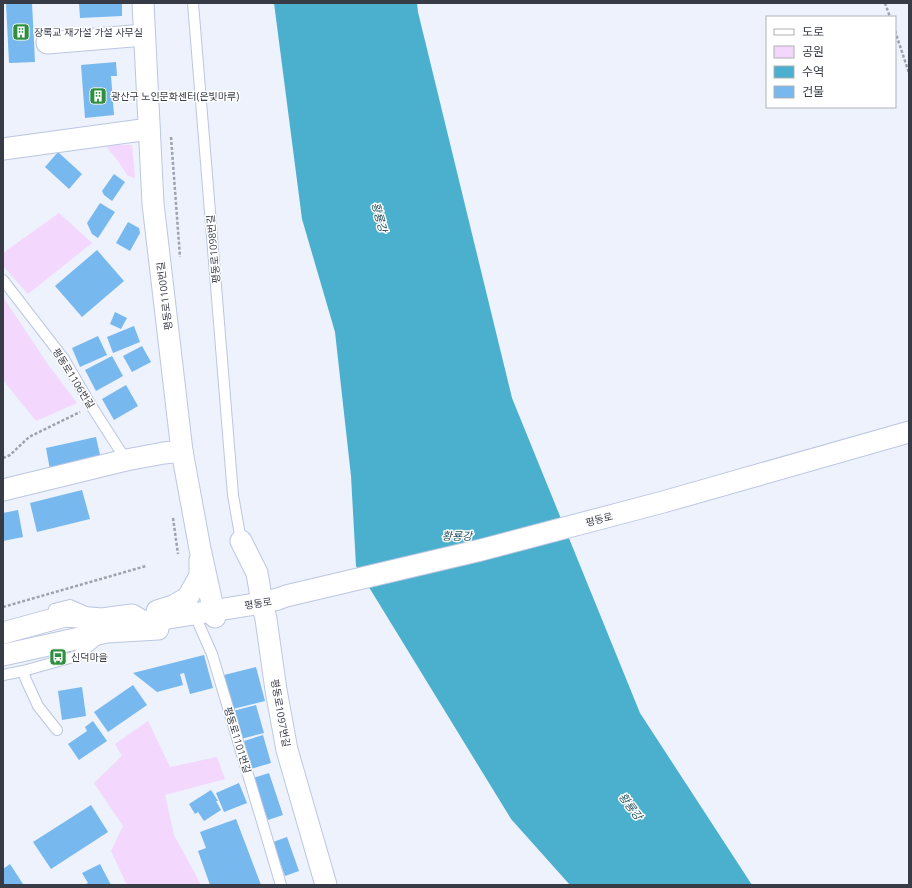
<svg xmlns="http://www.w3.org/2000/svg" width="912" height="888" font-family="'Open Sans','Noto Sans KR',sans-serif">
<rect width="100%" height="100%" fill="#edf2fd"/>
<g fill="#f3d7fc">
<polygon points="105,145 132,145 135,178 128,176 118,161"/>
<polygon points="59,213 92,243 28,294 3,266 3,253"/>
<polygon points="3,297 47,363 77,403 36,421 3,380"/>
<polygon points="148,721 170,767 217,757 225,779 165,795 174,835 201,885 127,885 111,851 123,826 94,783 122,756 115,744"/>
</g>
<polygon fill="#4bb0cd" points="274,3 417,3 418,12 512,398 640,713 752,885 570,885 511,819 356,566 351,476 335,332 302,219"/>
<g fill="#77b8ee">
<polygon points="6,3 32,3 35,62 9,63"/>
<polygon points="79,3 122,3 122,16 80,18"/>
<polygon points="116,62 117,76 111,76 114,115 85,118 81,65"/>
<polygon points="58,152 82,174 69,189 45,167"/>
<polygon points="114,174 125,182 112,201 104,195 102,191"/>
<polygon points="100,203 115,212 98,238 92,234 87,223"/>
<polygon points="128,222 139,228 140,233 130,251 116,243"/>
<polygon points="97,250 124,281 82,317 55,286"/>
<polygon points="115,312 127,318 121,329 110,324"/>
<polygon points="134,326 140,342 113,353 107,337"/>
<polygon points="98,336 107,355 80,367 72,348"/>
<polygon points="142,346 151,362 132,372 123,356"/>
<polygon points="112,356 123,376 96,391 85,370"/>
<polygon points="126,385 138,406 114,420 102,399"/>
<polygon points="96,437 101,459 50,470 46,448"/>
<polygon points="82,490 90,519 37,532 30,503"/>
<polygon points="18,510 23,537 3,541 3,513"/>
<polygon points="204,655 213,688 190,694 184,673 180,674 183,685 157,692 133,673"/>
<polygon points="256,667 265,701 233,709 224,675"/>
<polygon points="133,685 147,705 108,732 94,712"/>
<polygon points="82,687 86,716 62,720 58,691"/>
<polygon points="256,705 264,733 241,739 233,711"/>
<polygon points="93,721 107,741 79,760 68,744 87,731 85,727"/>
<polygon points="263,735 271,763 251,769 244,741"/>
<polygon points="269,773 283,815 268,820 253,778"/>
<polygon points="239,783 247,803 224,812 216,793"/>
<polygon points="211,790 218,801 216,801 221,810 204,821 198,812 195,814 189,804"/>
<polygon points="91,805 108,832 51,869 33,842"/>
<polygon points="236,819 261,885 210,885 198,851 206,848 200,832"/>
<polygon points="287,837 299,871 285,876 273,842"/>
<polygon points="10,864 23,884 22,885 3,885 3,869"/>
<polygon points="100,864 111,885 84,885 88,883 82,873"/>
</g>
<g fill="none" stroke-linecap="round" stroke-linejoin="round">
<defs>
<g id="service">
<polyline points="193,3 233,495 241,541"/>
<polyline points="3,280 64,359 92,407 126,460"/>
<polyline points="54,609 70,605 86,612"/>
<polyline points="194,612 200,627 212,654 281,885"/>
<polyline points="23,671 26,680 38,706 57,730"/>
<polyline points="3,675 23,671 77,656 98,639"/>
</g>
<g id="minor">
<polyline points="143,3 153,204 182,451 200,549 215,617"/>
<polyline points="47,43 144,35"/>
<polyline points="3,149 149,129"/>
<polyline points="3,490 126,460 164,453 182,451"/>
<polyline points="241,541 257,573 262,603 266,619 276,690 287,750 326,885"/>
<polyline points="157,611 173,606 182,601 188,597 200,576 200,560"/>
<polyline points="3,633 65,616 102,619 132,615 144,622 262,603 278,599 286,596 481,550 663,502 909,432"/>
<polyline points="3,655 107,632 158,629"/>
</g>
</defs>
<use href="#service" stroke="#bcc6e1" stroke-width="12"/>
<use href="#minor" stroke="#bcc6e1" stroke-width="23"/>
<g stroke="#9ea2ad" stroke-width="2.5" stroke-dasharray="3 2" stroke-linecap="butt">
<polyline points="885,3 890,17"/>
<polyline points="895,31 909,73"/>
<polyline points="171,137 180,257"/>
<polyline points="3,458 10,455 29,437 80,412"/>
<polyline points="173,518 178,554"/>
<polyline points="3,607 146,566"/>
</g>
<use href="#service" stroke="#fff" stroke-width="10"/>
<use href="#minor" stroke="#fff" stroke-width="21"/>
</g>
<defs>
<symbol id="building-square" viewBox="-11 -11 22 22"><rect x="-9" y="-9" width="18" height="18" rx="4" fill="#308e40" stroke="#fff"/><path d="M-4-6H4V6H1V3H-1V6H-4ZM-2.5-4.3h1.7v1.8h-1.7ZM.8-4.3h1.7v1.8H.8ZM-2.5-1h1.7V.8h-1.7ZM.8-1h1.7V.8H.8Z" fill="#fff"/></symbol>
<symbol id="bus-square" viewBox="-11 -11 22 22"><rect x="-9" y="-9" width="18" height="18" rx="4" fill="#308e40" stroke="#fff"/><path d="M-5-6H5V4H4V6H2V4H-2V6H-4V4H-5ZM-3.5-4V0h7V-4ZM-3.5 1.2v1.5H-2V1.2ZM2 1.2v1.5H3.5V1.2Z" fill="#fff"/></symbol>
</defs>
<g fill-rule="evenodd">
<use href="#building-square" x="11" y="22" width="20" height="20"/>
<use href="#building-square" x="88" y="86" width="20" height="20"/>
<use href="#bus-square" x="48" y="647" width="20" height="20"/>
</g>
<g text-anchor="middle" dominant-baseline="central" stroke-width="3" stroke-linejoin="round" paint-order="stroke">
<g font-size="10" fill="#373b46" stroke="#fff" text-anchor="start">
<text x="34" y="32">장록교 재가설 가설 사무실</text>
<text x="111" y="96">광산구 노인문화센터(은빛마루)</text>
<text x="71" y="657">신덕마을</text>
</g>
<g font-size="10" fill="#373b46" stroke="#fff">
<text transform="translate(213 249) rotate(-95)">평동로1098번길</text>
<text transform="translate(164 296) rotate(-97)">평동로1100번길</text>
<text transform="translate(74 378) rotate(58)">평동로1106번길</text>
<text transform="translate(599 519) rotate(-15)">평동로</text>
<text transform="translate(258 603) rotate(-10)">평동로</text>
<text transform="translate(281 713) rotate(80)">평동로1097번길</text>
<text transform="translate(238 740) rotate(73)">평동로1101번길</text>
</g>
<g font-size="11" font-style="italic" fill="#26525f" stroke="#fff">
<text transform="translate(380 217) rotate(75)">황룡강</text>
<text x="457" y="535">황룡강</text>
<text transform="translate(631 806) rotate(53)">황룡강</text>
</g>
</g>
<rect width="912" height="888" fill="none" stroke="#373b46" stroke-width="8"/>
<rect x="766" y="16" width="130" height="92" fill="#ffffff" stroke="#afb1b5"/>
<rect x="774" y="29" width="20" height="6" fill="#ffffff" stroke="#afb1b5"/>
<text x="802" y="36" font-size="12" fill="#373b46">도로</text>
<rect x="774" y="46" width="20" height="12" fill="#f3d7fc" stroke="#afb1b5"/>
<text x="802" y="56" font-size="12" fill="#373b46">공원</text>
<rect x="774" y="66" width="20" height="12" fill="#4bb0cd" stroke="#afb1b5"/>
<text x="802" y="76" font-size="12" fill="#373b46">수역</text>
<rect x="774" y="86" width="20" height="12" fill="#77b8ee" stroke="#afb1b5"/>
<text x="802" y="96" font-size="12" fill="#373b46">건물</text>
</svg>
